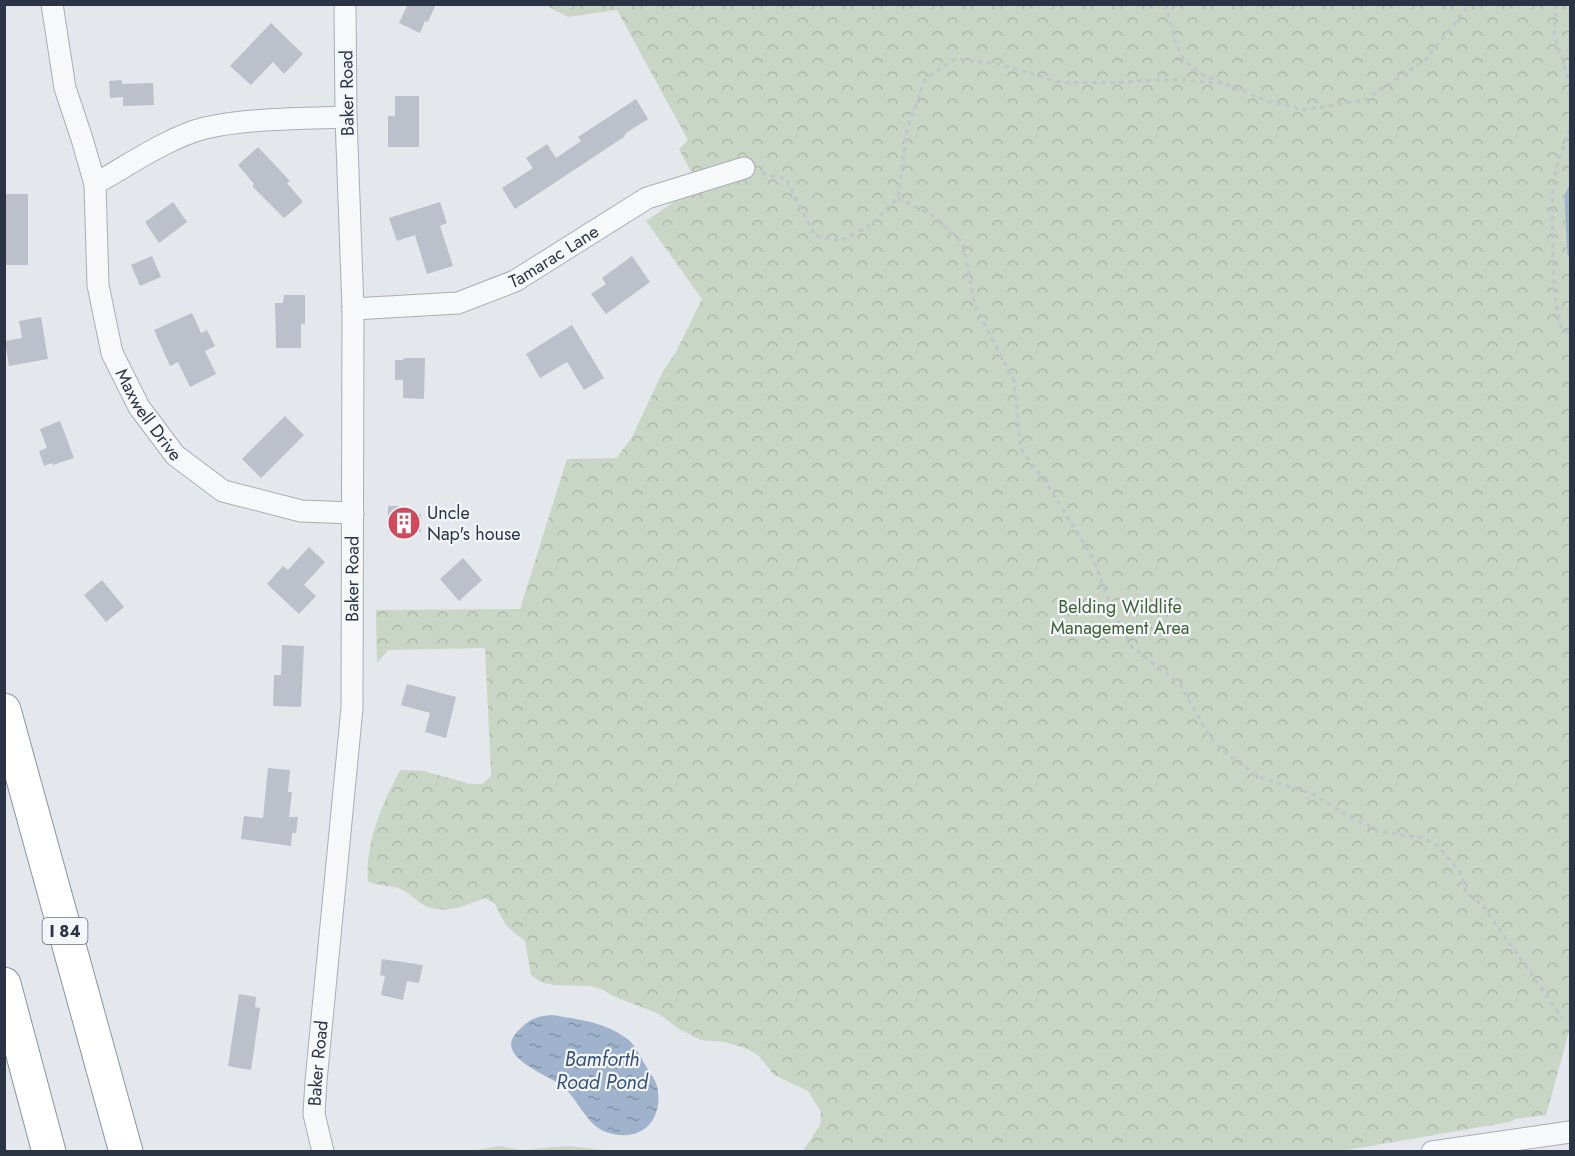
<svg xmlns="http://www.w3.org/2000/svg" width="1575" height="1156" font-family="Jost,sans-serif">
<defs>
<pattern id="forest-crowns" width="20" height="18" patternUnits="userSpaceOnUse" patternTransform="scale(1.5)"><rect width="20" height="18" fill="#c9d6c5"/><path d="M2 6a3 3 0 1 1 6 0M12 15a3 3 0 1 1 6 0" fill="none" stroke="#adb8ab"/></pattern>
<pattern id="water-ripples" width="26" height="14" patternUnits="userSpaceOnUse" patternTransform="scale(1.5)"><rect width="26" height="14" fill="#9fb4cc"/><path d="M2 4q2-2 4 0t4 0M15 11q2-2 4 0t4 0" fill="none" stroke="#8293a7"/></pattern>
</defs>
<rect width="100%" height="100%" fill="#e4e7ec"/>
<g fill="url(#forest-crowns)">
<path d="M 545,5 L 1570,5 L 1570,1028 L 1546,1115 L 1515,1119 L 1510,1122 L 1341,1151 L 803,1151 L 820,1125 L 821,1112 L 808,1091 L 774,1075 L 759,1056 L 748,1049 L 725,1042 L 701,1040 L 679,1029 L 659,1014 L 613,996 L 602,989 L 591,986 L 553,985 L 541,982 L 531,975 L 525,941 C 505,926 505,925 495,904 L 485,898 C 464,906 444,916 422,904 C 416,900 410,894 403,890 C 391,884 382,888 368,881 C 365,842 383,803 400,770 L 424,771 L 470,784 L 482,784 L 491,776 L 491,772 L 485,648 L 388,650 L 377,663 L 376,610 L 520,609 L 567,459 L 616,458 L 618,456 L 632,437 L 663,371 L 676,352 L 702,299 L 646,221 L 698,185 L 679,149 L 688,140 L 617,10 L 568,17 Z"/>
<polygon points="498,1146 522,1150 568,1146 611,1151 473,1151"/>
</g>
<path fill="url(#water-ripples)" d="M 552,1015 C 577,1019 605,1022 626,1038 C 635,1044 639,1054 644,1063 C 648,1070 653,1076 656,1083 C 663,1104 655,1129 633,1134 C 622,1137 607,1134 598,1128 C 583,1117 577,1098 562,1086 C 549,1075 493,1057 517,1032 C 528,1020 536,1016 552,1015 Z"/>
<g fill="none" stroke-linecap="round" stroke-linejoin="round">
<polyline stroke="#9fb4cc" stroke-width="5" points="1570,189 1567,198 1570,254"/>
</g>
<g fill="#bbc0ca">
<polygon points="408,4 436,4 428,22 425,21 420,33 399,23"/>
<polygon points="271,23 303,54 284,74 273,62 251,85 230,66"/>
<polygon points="122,80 122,84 153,83 154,105 123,106 123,97 110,98 109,81"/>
<polygon points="395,96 419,96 419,147 388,147 388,116 395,116"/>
<polygon points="636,99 648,119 626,133 624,137 515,209 502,188 533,168 526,158 547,144 556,158 581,141 578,137"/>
<polygon points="258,147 290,181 287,183 303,202 284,218 252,186 254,184 238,165"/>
<rect x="4" y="194" width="24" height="71"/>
<polygon points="173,202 187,222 159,243 145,222"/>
<polygon points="440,202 447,223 440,226 453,266 427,274 415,235 397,241 389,218"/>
<polygon points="152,256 161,277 140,286 131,265"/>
<polygon points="632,256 650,282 606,314 591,294 606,284 602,278"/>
<polygon points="284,295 305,295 305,324 301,324 301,348 276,348 275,303 283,303"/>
<polygon points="192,313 201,333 207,330 215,346 205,351 216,374 190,387 178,362 170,366 154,330"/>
<polygon points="41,317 48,359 9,366 5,341 22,338 19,321"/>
<polygon points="572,325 604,378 584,390 567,362 540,378 526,354"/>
<polygon points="405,358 425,358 424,399 403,398 403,380 395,380 395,360 402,360"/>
<polygon points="285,416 304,435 261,478 242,459"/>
<polygon points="60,421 74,458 53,465 52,463 44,466 39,451 47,448 40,429"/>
<polygon points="388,506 407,506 408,514 421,514 421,532 388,532"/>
<polygon points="309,547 325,562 304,585 316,596 299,614 267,584 283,566 288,570"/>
<polygon points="463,558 482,580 459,601 440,579"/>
<polygon points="102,580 124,607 106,622 84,595"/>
<polygon points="282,645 304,646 301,707 273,706 274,675 281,675"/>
<polygon points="407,684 456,697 446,738 425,732 430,713 401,705"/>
<polygon points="268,768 290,770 288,792 292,792 289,817 298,817 296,833 292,833 291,846 241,839 244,816 263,818"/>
<polygon points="382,959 423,965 419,983 407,981 403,1000 381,995 385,976 380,975"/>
<polygon points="239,994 256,997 255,1007 260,1008 251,1070 228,1066"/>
</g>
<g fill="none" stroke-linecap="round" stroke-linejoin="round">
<defs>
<g id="street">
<path id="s1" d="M 52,4 L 65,88 L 82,139 L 95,184 L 98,285 L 112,353 L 139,407 L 175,455 L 223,491 L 301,511 L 353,513"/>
<path d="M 95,184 C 127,166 169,137 205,128 C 250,118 300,119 346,117"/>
<path id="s2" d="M 353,309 L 458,303 L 515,281 L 647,198 L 744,168"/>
<path id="s3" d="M 323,1152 L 314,1114 L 316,1081 L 352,708 L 353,309 L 346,117 L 345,4"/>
<polyline points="1432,1152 1570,1132"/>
</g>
<g id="highway">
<polyline points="4,710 126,1152"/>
<polyline points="4,984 49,1152"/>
</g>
</defs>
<use href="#street" stroke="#a9aeb7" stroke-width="23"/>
<use href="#highway" stroke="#8b94a3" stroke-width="35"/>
<g stroke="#c2c5cb" stroke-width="3" stroke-dasharray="4.5 4.5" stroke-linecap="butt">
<polyline points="1166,4 1174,38 1183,59 1201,74 1267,101 1305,110 1365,100 1425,60 1470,4"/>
<polyline points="1556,4 1554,34 1570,84"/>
<polyline points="1570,129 1556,168 1552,199 1554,293 1561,328 1570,333"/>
<polyline points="762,173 786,179 815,236 840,241 868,227 898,198 907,130 925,79 955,59 999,64 1059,82 1113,83 1171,79 1227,84"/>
<polyline points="898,198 933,216 963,243 975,306 1014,381 1021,449 1050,489 1093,558 1111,608 1132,647 1180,684 1208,734 1222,750 1259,777 1313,794 1347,815 1378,831 1422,838 1437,845 1460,872 1466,892 1483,906 1563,1019"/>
</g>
<use href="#street" stroke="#f7f8fa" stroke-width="21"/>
<use href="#highway" stroke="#fff" stroke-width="33"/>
</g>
<defs>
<symbol id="building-disc" viewBox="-11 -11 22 22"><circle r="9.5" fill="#d1495b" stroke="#f4f6f9"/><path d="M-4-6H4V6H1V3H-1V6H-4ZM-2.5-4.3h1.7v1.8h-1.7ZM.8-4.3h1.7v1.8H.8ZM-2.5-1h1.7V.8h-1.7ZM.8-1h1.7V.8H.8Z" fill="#fff"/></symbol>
</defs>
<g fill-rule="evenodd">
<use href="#building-disc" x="385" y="504" width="38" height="38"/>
</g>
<g text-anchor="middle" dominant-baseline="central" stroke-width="4.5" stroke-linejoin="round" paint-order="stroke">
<rect fill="#f4f6f9" stroke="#676e7b" stroke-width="1.5" x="42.5" y="918" width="45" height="26" rx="4.5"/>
<g font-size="16" font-weight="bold" fill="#2b3445">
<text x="65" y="931">I 84</text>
</g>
<g font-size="18" fill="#2b3445" stroke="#f4f6f9">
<text transform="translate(347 93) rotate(-91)">Baker Road</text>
<text stroke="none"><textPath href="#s2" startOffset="212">Tamarac Lane</textPath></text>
<text stroke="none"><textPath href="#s1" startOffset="428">Maxwell Drive</textPath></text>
<text stroke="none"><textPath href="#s3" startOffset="576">Baker Road</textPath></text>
<text stroke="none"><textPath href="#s3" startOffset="90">Baker Road</textPath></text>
</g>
<g font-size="18" fill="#2b3445" stroke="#f4f6f9" text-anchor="start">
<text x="427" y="513">Uncle<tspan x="427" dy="21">Nap's house</tspan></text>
</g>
<g font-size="18" fill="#3f6138" stroke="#f4f6f9">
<text x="1120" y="607">Belding Wildlife<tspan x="1120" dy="21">Management Area</tspan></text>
</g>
<g font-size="20" font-style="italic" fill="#34527a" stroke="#f4f6f9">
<text x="602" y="1059">Bamforth<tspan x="602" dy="23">Road Pond</tspan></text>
</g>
</g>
<rect width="1575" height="1156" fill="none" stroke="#2b3445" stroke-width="12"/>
</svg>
